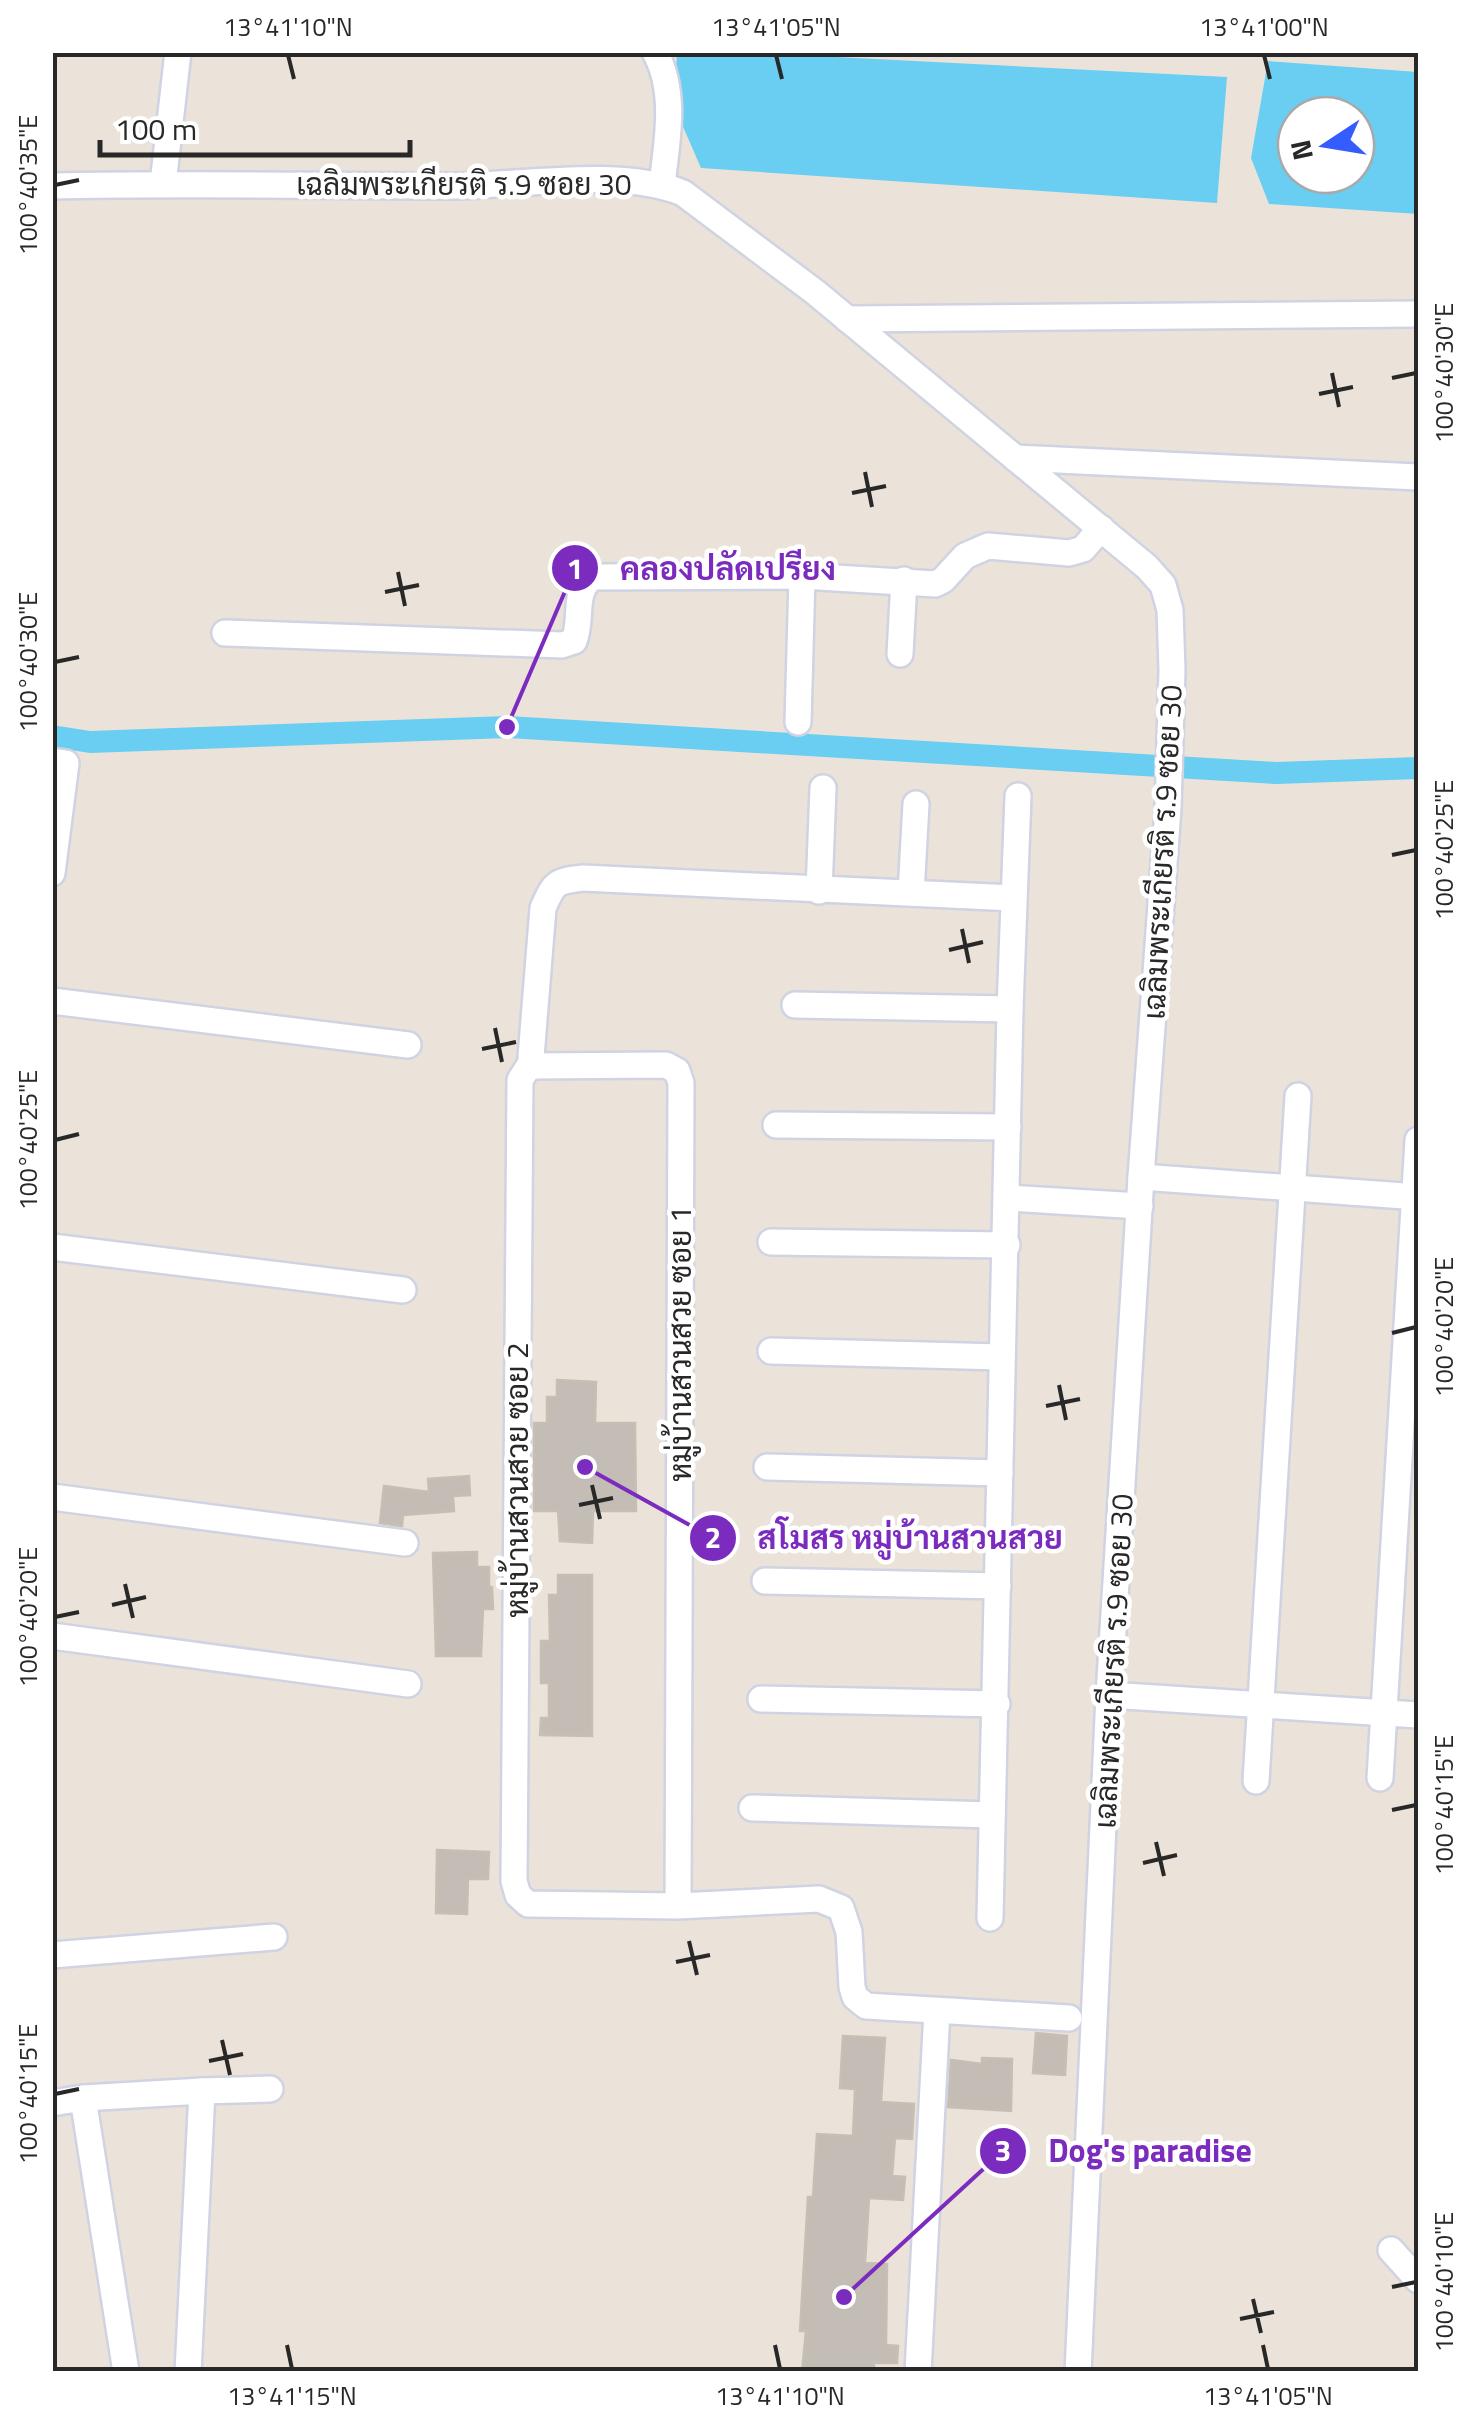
<svg xmlns="http://www.w3.org/2000/svg" width="1471" height="2424" font-family="'Titillium Web',Sarabun,sans-serif">
<rect width="100%" height="100%" fill="#ebe3d9"/>
<g fill="#69cef1" fill-rule="evenodd">
<polygon points="677,53 759,53 1227,77 1217,203 701,168 674,106"/>
<path d="M 1268,61 L 1418,72 L 1418,214 L 1269,204 L 1251,158 ZM 1296,115 L 1356,115 L 1356,175 L 1296,175 Z"/>
</g>
<g fill="none" stroke-linecap="round" stroke-linejoin="round">
<polyline stroke="#69cef1" stroke-width="22" points="52,736 90,742 507,727 1276,773 1418,768"/>
</g>
<g fill="#c3bdb6" stroke="#c6bfb3" stroke-width="2.5">
<polygon points="557,1380 596,1382 595,1423 635,1423 636,1511 593,1511 592,1543 560,1541 558,1511 534,1511 534,1423 547,1423 547,1397 557,1397"/>
<polygon points="469,1476 470,1495 453,1496 454,1511 403,1515 402,1526 380,1523 384,1486 429,1492 428,1479"/>
<polygon points="477,1552 477,1567 489,1567 489,1587 492,1587 493,1609 483,1609 481,1656 436,1656 433,1553"/>
<polygon points="558,1575 592,1575 592,1736 540,1735 541,1718 549,1718 549,1683 541,1683 541,1641 550,1641 549,1595 558,1595"/>
<polygon points="437,1850 489,1852 488,1879 468,1879 467,1914 436,1913"/>
<polygon points="1036,2033 1067,2036 1065,2075 1033,2073"/>
<polygon points="843,2036 885,2038 881,2102 914,2104 912,2139 895,2138 892,2176 905,2177 903,2200 869,2198 865,2263 887,2264 886,2345 898,2346 897,2363 874,2363 874,2372 802,2372 806,2331 800,2331 808,2197 813,2197 817,2134 853,2136 855,2089 840,2088"/>
<polygon points="982,2058 1012,2059 1011,2111 948,2107 951,2060 982,2064"/>
</g>
<g fill="none" stroke-linecap="round" stroke-linejoin="round">
<defs>
<g id="minor">
<path d="M 655,52 C 677,92 667,142 662,184"/>
<polyline points="163,184 178,52"/>
<path d="M 52,186 C 187,183 322,186 456,186 C 524,185 621,168 683,193 L 815,292 L 1147,567 L 1163,585 L 1170,610 L 1172,670 L 1168,809 L 1141,1177 L 1109,1695 L 1078,2372"/>
<polyline points="847,319 1418,314"/>
<polyline points="1015,458 1418,477"/>
<path d="M 225,633 L 562,645 L 574,641 C 583,619 572,594 592,577 L 802,576 L 935,584 L 943,580 L 965,556 L 988,546 L 1069,553 L 1083,549 L 1101,528"/>
<polyline points="900,654 904,580"/>
<polyline points="798,722 802,576"/>
<polyline points="52,761 66,763 52,873"/>
<polyline points="819,891 823,788"/>
<polyline points="911,893 916,804"/>
<polyline points="52,1001 408,1045"/>
<polyline points="795,1005 1010,1009"/>
<path d="M 536,1066 L 531,1057 L 543,908 C 554,883 555,881 583,878 L 1014,898"/>
<polyline points="776,1125 1008,1127"/>
<polyline points="1141,1177 1418,1197"/>
<polyline points="1007,1198 1140,1206"/>
<polyline points="771,1242 1007,1245"/>
<polyline points="52,1247 403,1290"/>
<polyline points="771,1351 1002,1357"/>
<polyline points="767,1467 1000,1473"/>
<polyline points="52,1497 405,1543"/>
<polyline points="765,1581 998,1586"/>
<polyline points="52,1636 408,1684"/>
<polyline points="1109,1695 1418,1715"/>
<polyline points="761,1699 997,1704"/>
<polyline points="1380,1778 1418,1140"/>
<polyline points="1256,1781 1298,1096"/>
<polyline points="752,1808 992,1815"/>
<polyline points="678,1906 681,1083 677,1071 666,1065 529,1066 520,1080 514,1881 518,1895 528,1904 678,1906 819,1899 841,1908 849,1932 852,1987 855,1997 866,2006 1069,2018"/>
<polyline points="990,1918 1010,1009 1018,796"/>
<polyline points="52,1955 274,1937"/>
<polyline points="202,2091 270,2089"/>
<polyline points="83,2098 202,2091 188,2372"/>
<polyline points="52,2103 83,2098 126,2372"/>
<polyline points="1391,2250 1418,2280"/>
<polyline points="918,2372 937,2011"/>
</g>
</defs>
<use href="#minor" stroke="#cfd3e2" stroke-width="30"/>
<use href="#minor" stroke="#fff" stroke-width="25"/>
</g>
<path fill="none" stroke="#282828" stroke-width="4" d="M 288,55 L 294,79M 776,55 L 782,79M 1264,55 L 1270,79M 55,185 L 79,180M 1332,373 L 1339,407M 1392,378 L 1416,373M 1319,394 L 1353,387M 865,472 L 872,507M 852,493 L 886,486M 398,572 L 405,606M 385,592 L 419,585M 55,662 L 79,657M 1392,855 L 1416,850M 962,929 L 969,963M 949,950 L 983,942M 495,1028 L 502,1062M 482,1049 L 516,1042M 55,1140 L 79,1134M 1392,1333 L 1416,1327M 1059,1385 L 1066,1420M 1046,1406 L 1080,1399M 592,1485 L 600,1519M 579,1505 L 613,1498M 125,1584 L 133,1618M 112,1605 L 146,1597M 55,1617 L 79,1612M 1392,1810 L 1416,1805M 1156,1842 L 1164,1876M 1143,1863 L 1177,1855M 689,1941 L 697,1975M 676,1962 L 710,1955M 222,2040 L 230,2075M 209,2061 L 243,2054M 55,2094 L 79,2089M 1392,2287 L 1416,2282M 1253,2299 L 1261,2333M 1240,2319 L 1274,2312M 287,2345 L 292,2369M 775,2345 L 780,2369M 1263,2345 L 1268,2369"/>
<g text-anchor="middle" dominant-baseline="central" stroke-width="9" stroke-linejoin="round" paint-order="stroke">
<g font-size="30" fill="#282828" stroke="#fff">
<text x="464" y="184">เฉลิมพระเกียรติ ร.9 ซอย 30</text>
<text transform="translate(1162 852) rotate(-87)">เฉลิมพระเกียรติ ร.9 ซอย 30</text>
<text transform="translate(680 1344) rotate(-90)">หมู่บ้านสวนสวย ซอย 1</text>
<text transform="translate(517 1480) rotate(-90)">หมู่บ้านสวนสวย ซอย 2</text>
<text transform="translate(1113 1661) rotate(-87)">เฉลิมพระเกียรติ ร.9 ซอย 30</text>
</g>
</g>
<path fill="none" stroke="#7b2cbf" stroke-width="4" d="M507 727L575 568M585 1467L713 1538M844 2297L1003 2151"/>
<g fill="#7b2cbf" stroke="#fff" stroke-width="4">
<circle cx="507" cy="727" r="10"/>
<circle cx="585" cy="1467" r="10"/>
<circle cx="844" cy="2297" r="10"/>
<circle cx="575" cy="568" r="25"/>
<circle cx="713" cy="1538" r="25"/>
<circle cx="1003" cy="2151" r="25"/>
</g>
<g font-size="30" text-anchor="middle" font-weight="bold" fill="#fff">
<text x="575" y="579">1</text>
<text x="713" y="1548">2</text>
<text x="1003" y="2161">3</text>
</g>
<g font-size="32" text-anchor="middle" font-weight="bold" fill="#7b2cbf" stroke="#fff" stroke-width="9" stroke-linejoin="round" paint-order="stroke">
<text x="728" y="580">คลองปลัดเปรียง</text>
<text x="910" y="1549">สโมสร หมู่บ้านสวนสวย</text>
<text x="1150" y="2162">Dog's paradise</text>
</g>
<rect width="1471" height="2424" fill="none" stroke="#ffffff" stroke-width="110"/>
<g transform="translate(1326 145) rotate(258)"><circle r="48" fill="#ffffff" stroke="#a9a9a9" stroke-width="2.5"/>
<path d="M0-8L18 38L0 25L-18 38Z" fill="#345cfe"/>
<text y="-15" font-size="28" font-weight="bold" text-anchor="middle" fill="#282828">N</text>
</g>
<path d="M100 140v15h310v-15" fill="none" stroke="#282828" stroke-width="5"/>
<text x="115" y="140" font-size="30" fill="#282828" stroke="#ffffff" stroke-width="8" paint-order="stroke">100 m</text>
<rect x="55" y="55" width="1361" height="2314" fill="none" stroke="#282828" stroke-width="4"/>
<g font-size="25" text-anchor="middle" fill="#282828">
<text x="288" y="36">13°41'10"N</text>
<text x="776" y="36">13°41'05"N</text>
<text x="1264" y="36">13°41'00"N</text>
<text transform="translate(28 185) rotate(-90)" y="9">100°40'35"E</text>
<text transform="translate(1444 373) rotate(-90)" y="9">100°40'30"E</text>
<text transform="translate(28 662) rotate(-90)" y="9">100°40'30"E</text>
<text transform="translate(1444 850) rotate(-90)" y="9">100°40'25"E</text>
<text transform="translate(28 1140) rotate(-90)" y="9">100°40'25"E</text>
<text transform="translate(1444 1327) rotate(-90)" y="9">100°40'20"E</text>
<text transform="translate(28 1617) rotate(-90)" y="9">100°40'20"E</text>
<text transform="translate(1444 1805) rotate(-90)" y="9">100°40'15"E</text>
<text transform="translate(28 2094) rotate(-90)" y="9">100°40'15"E</text>
<text transform="translate(1444 2282) rotate(-90)" y="9">100°40'10"E</text>
<text x="292" y="2405">13°41'15"N</text>
<text x="780" y="2405">13°41'10"N</text>
<text x="1268" y="2405">13°41'05"N</text>
</g>
</svg>
